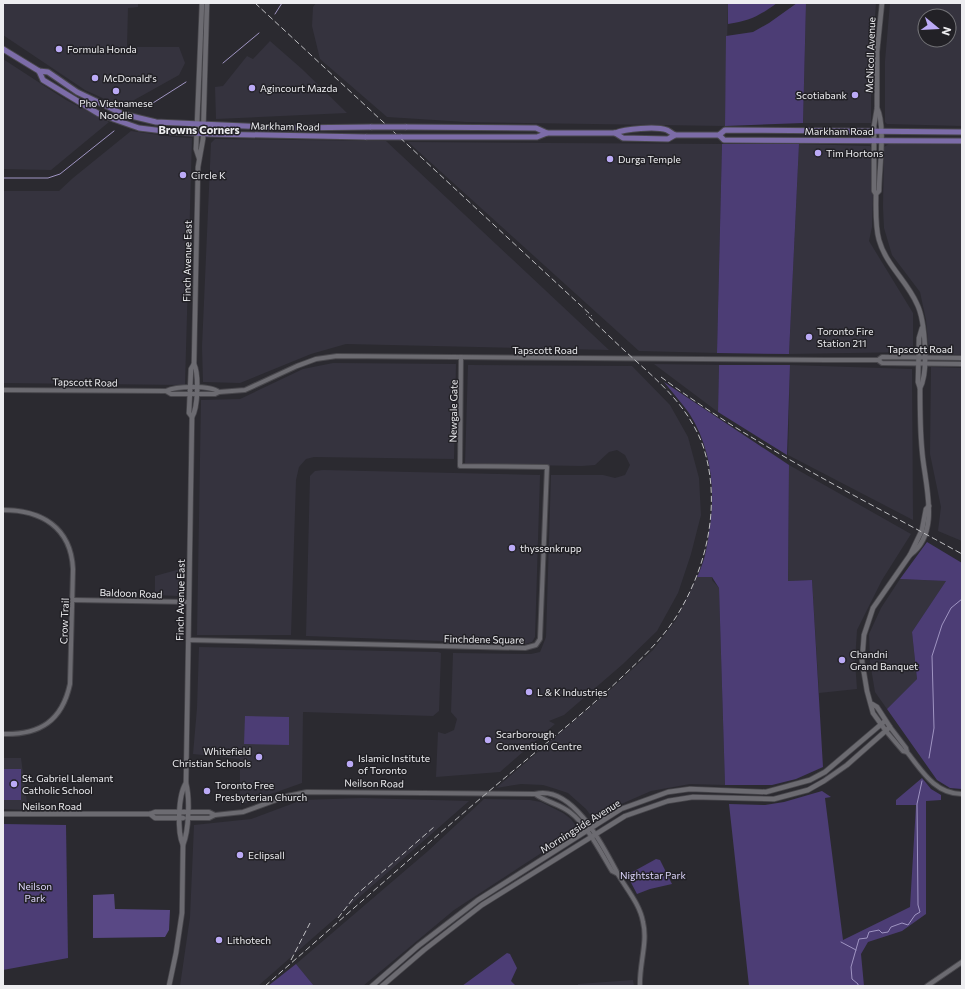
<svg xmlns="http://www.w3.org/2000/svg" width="965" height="989" font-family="Commissioner,sans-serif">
<rect width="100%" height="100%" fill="#2b2a30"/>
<g fill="#35333e" fill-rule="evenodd">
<polygon points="3,3 138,3 138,7 128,8 127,47 179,47 185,63 179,75 127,104 120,106 85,90 3,35"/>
<polygon points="316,3 728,3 725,126 466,122 387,117 320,59 312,26 313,7"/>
<polygon points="806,3 876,3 871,74 871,123 803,123"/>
<path d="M 890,3 L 962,3 L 962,126 L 887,124 L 885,122 L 885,61 ZM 925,16 L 949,16 L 949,40 L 925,40 Z"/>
<polygon points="270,41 302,69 347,113 216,119 215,87 223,86 247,56 253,59"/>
<polygon points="3,59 66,100 109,122 51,170 3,169"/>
<polygon points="131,131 174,137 192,138 185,385 3,383 3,191 59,191 73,178"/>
<polygon points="215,139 386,141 609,350 346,344 311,354 240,383 203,382 202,347 211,143"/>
<polygon points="408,142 722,144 717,353 639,351"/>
<polygon points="799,144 870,146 872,149 873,195 872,227 869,241 913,313 913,352 789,354"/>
<polygon points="889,144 962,145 962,355 933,354 929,352 926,320 920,292 892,255 884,228 883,207 884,147"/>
<polygon points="333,363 456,364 454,459 314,457 306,459 299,467 296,480 291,635 197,635 201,400 240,399 303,369"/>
<polygon points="654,364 719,365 718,412"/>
<polygon points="468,365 632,366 670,405 688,437 699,478 701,515 691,554 678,593 657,631 623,664 564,715 549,721 555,724 500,772 436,777 438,732 445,734 454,730 457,719 451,712 453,653 531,654 540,652 546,637 551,475 603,475 615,478 625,475 630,465 625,455 617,450 609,452 595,465 582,466 465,464"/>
<polygon points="790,365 912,369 913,520 788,455"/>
<polygon points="931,367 962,368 962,541 938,531 941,507 930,454"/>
<polygon points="789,465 911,534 882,580 857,630 855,661 857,689 819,693 812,580 788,581"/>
<polygon points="323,470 540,475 535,637 532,642 525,644 306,636 310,476 315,471"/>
<polygon points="180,569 178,596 155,595 155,576"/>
<polygon points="697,577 712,577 712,580 719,588 725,785 690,784 651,791 619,805 595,821 586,809 568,793 556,789 543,785 521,784 496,788 610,690 653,650 676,620"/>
<polygon points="900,579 946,581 912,632 917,679 887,709 875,692 870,662 869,634 881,608"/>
<polygon points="199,647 438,652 441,653 439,711 433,716 303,712 302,783 240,805 240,759 193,754 197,708"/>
<polygon points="3,758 21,758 28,810 3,809"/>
<polygon points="362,798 469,801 258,986 180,986 190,917 194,825 251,819 302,800"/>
<polygon points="484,799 530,800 541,802 563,813 571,819 578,829 454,910 363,986 314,986 296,964 428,851"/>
<polygon points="633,980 634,986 578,986 578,984"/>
</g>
<g fill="#4c3d75">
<path d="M 728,3 L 777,3 C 759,16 750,21 728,24 Z"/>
<polygon points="797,3 806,3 803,123 725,126 726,36 753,32 769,23"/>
<polygon points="722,144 799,144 789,354 717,353"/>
<polygon points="719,365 790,365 787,455 718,412"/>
<path d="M 664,382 L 789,465 L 788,581 L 812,580 L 823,767 L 796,779 L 772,785 L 725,785 L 719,588 L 712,577 L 697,577 C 704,563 707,548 709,533 C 716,492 712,449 689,413 C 681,402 672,392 664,382 Z"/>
<polygon points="927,542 962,563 962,789 950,788 937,780 887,709 917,679 912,632 946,581 900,579"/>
<polygon points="245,716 289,717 289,745 244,744"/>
<rect x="3" y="769" width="18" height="31"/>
<polygon points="922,778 931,789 941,795 941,800 926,801 926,914 902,931 868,942 861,954 864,986 749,986 729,804 765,805 784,802 822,791 831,797 825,798 843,940 910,907 916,805 896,805 896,800"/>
<polygon points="3,824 66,825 68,958 3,970"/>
<polygon points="656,859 660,860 672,884 650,889 637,894 627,875"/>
<polygon points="507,953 510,954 517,968 511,981 516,986 462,986"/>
<polygon points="296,964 314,986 268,986"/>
</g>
<polygon fill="#594885" points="114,894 115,909 170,910 169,930 165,937 93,938 93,895"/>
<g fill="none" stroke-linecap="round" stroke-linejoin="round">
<g stroke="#9f94c2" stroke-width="1">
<polyline points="275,14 282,3"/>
<polyline points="223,63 259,33"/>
<polyline points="145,108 186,82"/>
<polyline points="3,178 48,178 60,174 114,131"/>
<polyline points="929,758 934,728 932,656 942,625 951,608 962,599"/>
<polyline points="841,942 856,950"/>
<polyline points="858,986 858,984 852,979 851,967 859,939 867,938 869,932 879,930 882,933 888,932 891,927 902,923 908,925 915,915 920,912 918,905 917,804 922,781"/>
</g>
<defs>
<g id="tertiary">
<polyline points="878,360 882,357 962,358"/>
<polyline points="3,390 166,391 171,394 215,394 219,392 245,390 297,366 316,359 337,356 827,360 878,360 882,363 962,364"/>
<path d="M 166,391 C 176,386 210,385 219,392"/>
<path d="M 3,510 C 41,510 71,527 73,569 L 70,684 C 62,721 40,735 3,734"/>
<polyline points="73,600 189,602"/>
<polyline points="189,640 525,648 536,645 540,639 547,467 460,466 461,357"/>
<path d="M 890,727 L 906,748 L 907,752 C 922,771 935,794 962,794"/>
<polyline points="886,731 903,751 907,752"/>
<path d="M 535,794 C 546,802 560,804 571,813 C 587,825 601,853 612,871 L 618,874"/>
<polyline points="187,812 209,812 215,815"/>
<path d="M 187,818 L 209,818 L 215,815 L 243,812 L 287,796 L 307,792 L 535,794 C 574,784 605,850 619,876 C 628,891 640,905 643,922 C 648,942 639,965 640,986"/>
<polyline points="927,986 962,962"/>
</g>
<g id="secondary">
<path d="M 882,3 L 877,52 L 877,108 L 874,126 L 874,191 L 876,194 C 876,209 875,226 879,240 C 886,265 907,281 917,304 C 925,320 929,372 920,388"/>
<polyline points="199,158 196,149 202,3"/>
<path d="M 876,194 L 879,191 C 879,171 886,125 877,108"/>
<polyline points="192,417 189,413 191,369 194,364 198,167 203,139 207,3"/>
<polyline points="910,555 922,530 926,509 929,506"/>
<path d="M 886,731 L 873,713 L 867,691 L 862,661 L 864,635 L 873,608 L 910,555 C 942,532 924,482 922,450 C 920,429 920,408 920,388 L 918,382 L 919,338 L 922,328"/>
<polyline points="3,814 150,814 155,812 187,812"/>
<polyline points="150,814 155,818 183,818"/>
<path d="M 183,845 C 177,832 178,795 186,783"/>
<path d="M 169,986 L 176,953 L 182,913 L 183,845 C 189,830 190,798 186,783 L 192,417 C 198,408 199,374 194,364"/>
<polyline points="372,986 418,946 478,900 621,809 668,792 690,789 766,792 810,780 825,772 885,721"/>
<polyline points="382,986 424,950 482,905 625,816 668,801 693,797 774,799 808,790 824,781 847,765 890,727 877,707 872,704"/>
</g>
<g id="primary">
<polyline points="3,49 39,71 48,72 77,92 123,114 156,122 289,128 371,127"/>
<polyline points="39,71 43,80 99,114 139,128 172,132 210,134 366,137"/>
<path d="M 406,127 L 536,128 L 547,133 L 615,133 C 625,129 656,126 667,130 C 669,131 673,134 675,135"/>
<polyline points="615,133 623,138 668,139 675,135 719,135 725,130 962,132"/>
<polyline points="719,135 724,140 962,141"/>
<polyline points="401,137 537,137 547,133"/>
</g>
</defs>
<use href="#tertiary" stroke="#48474c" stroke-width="6"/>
<use href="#secondary" stroke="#48474c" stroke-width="6"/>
<use href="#primary" stroke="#48474c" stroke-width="7"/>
<use href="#tertiary" stroke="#6c6b71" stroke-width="4"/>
<use href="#secondary" stroke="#6c6b71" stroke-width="4.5"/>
<use href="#primary" stroke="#7c6ca8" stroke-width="5"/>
<g stroke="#c0c0c3" stroke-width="1" stroke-dasharray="6 3" stroke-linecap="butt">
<polyline points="255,3 592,316"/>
<path d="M 661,377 C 754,446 861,498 962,554"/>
<polyline points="338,918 356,895 434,827"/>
<polyline points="291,960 310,923"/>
<path d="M 265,986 C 345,916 425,845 507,776 C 546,743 587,711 624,675 C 643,657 662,639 676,617 C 707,568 722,503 703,446 C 690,410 664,386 636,361 C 619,346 603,330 586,314"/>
</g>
<defs>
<g id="primary-bridge">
<polyline points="371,127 406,127"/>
<polyline points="366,137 401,137"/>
</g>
</defs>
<use href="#primary-bridge" stroke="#48474c" stroke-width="7" stroke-linecap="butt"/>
<use href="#primary-bridge" stroke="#7c6ca8" stroke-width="5"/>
</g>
<g fill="#bbaaf6" stroke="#222126" stroke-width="1.5">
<circle cx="59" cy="49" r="4"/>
<circle cx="95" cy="78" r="4"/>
<circle cx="252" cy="88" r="4"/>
<circle cx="116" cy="91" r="4"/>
<circle cx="855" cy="95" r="4"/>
<circle cx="818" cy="153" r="4"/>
<circle cx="610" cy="159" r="4"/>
<circle cx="183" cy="175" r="4"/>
<circle cx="809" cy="337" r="4"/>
<circle cx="512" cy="548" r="4"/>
<circle cx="842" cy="660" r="4"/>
<circle cx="529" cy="692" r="4"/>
<circle cx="488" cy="740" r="4"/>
<circle cx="259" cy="757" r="4"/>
<circle cx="350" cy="764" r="4"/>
<circle cx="14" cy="784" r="4"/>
<circle cx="207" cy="791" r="4"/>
<circle cx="240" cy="855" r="4"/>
<circle cx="219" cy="940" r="4"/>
</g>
<g text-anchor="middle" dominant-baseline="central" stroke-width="3" stroke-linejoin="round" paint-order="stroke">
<g font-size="10" fill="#ededf0" stroke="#222126" text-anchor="start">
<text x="67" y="49">Formula Honda</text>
<text x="103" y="78">McDonald's</text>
<text x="260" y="88">Agincourt Mazda</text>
<text x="847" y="95" text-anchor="end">Scotiabank</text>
<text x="116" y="103" text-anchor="middle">Pho Vietnamese<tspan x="116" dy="12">Noodle</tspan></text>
<text x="826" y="153">Tim Hortons</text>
<text x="618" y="159">Durga Temple</text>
<text x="191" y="175">Circle K</text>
<text x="817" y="331">Toronto Fire<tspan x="817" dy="12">Station 211</tspan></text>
<text x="520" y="548">thyssenkrupp</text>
<text x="850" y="654">Chandni<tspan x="850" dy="12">Grand Banquet</tspan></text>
<text x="537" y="692">L &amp; K Industries</text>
<text x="496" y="734">Scarborough<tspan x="496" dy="12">Convention Centre</tspan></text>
<text x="251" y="751" text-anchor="end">Whitefield<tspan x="251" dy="12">Christian Schools</tspan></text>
<text x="358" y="758">Islamic Institute<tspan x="358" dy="12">of Toronto</tspan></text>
<text x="22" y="778">St. Gabriel Lalemant<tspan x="22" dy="12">Catholic School</tspan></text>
<text x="215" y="785">Toronto Free<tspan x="215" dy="12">Presbyterian Church</tspan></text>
<text x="248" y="855">Eclipsall</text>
<text x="227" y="940">Lithotech</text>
</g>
<g font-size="10" fill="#ededf0" stroke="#222126">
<text transform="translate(870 55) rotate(-88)">McNicoll Avenue</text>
<text transform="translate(285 126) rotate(1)">Markham Road</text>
<text x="839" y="131">Markham Road</text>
<text transform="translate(187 261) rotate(-89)">Finch Avenue East</text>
<text x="920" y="349">Tapscott Road</text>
<text x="545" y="350">Tapscott Road</text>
<text transform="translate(85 382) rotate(1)">Tapscott Road</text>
<text transform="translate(453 411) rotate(-89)">Newgale Gate</text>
<text transform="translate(131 593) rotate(2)">Baldoon Road</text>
<text transform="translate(180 600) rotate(-89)">Finch Avenue East</text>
<text transform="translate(64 621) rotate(-88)">Crow Trail</text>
<text transform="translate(484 639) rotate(1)">Finchdene Square</text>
<text transform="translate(374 783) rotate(1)">Neilson Road</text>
<text x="52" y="806">Neilson Road</text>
<text transform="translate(580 826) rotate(-32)">Morningside Avenue</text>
</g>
<g font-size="10" fill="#ded6fc" stroke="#222126">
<text x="653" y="875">Nightstar Park</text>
<text x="35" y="886">Neilson<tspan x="35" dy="12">Park</tspan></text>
</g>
<g font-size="11" font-weight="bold" fill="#ededf0" stroke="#222126">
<text x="199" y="129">Browns Corners</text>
</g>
</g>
<rect width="965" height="989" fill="none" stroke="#ededf0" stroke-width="8"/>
<g transform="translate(937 28) rotate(108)"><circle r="19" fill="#222126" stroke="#737377"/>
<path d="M0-3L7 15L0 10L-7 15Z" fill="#bbaaf6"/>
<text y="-6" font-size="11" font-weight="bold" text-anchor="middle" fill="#ededf0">N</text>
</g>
</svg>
